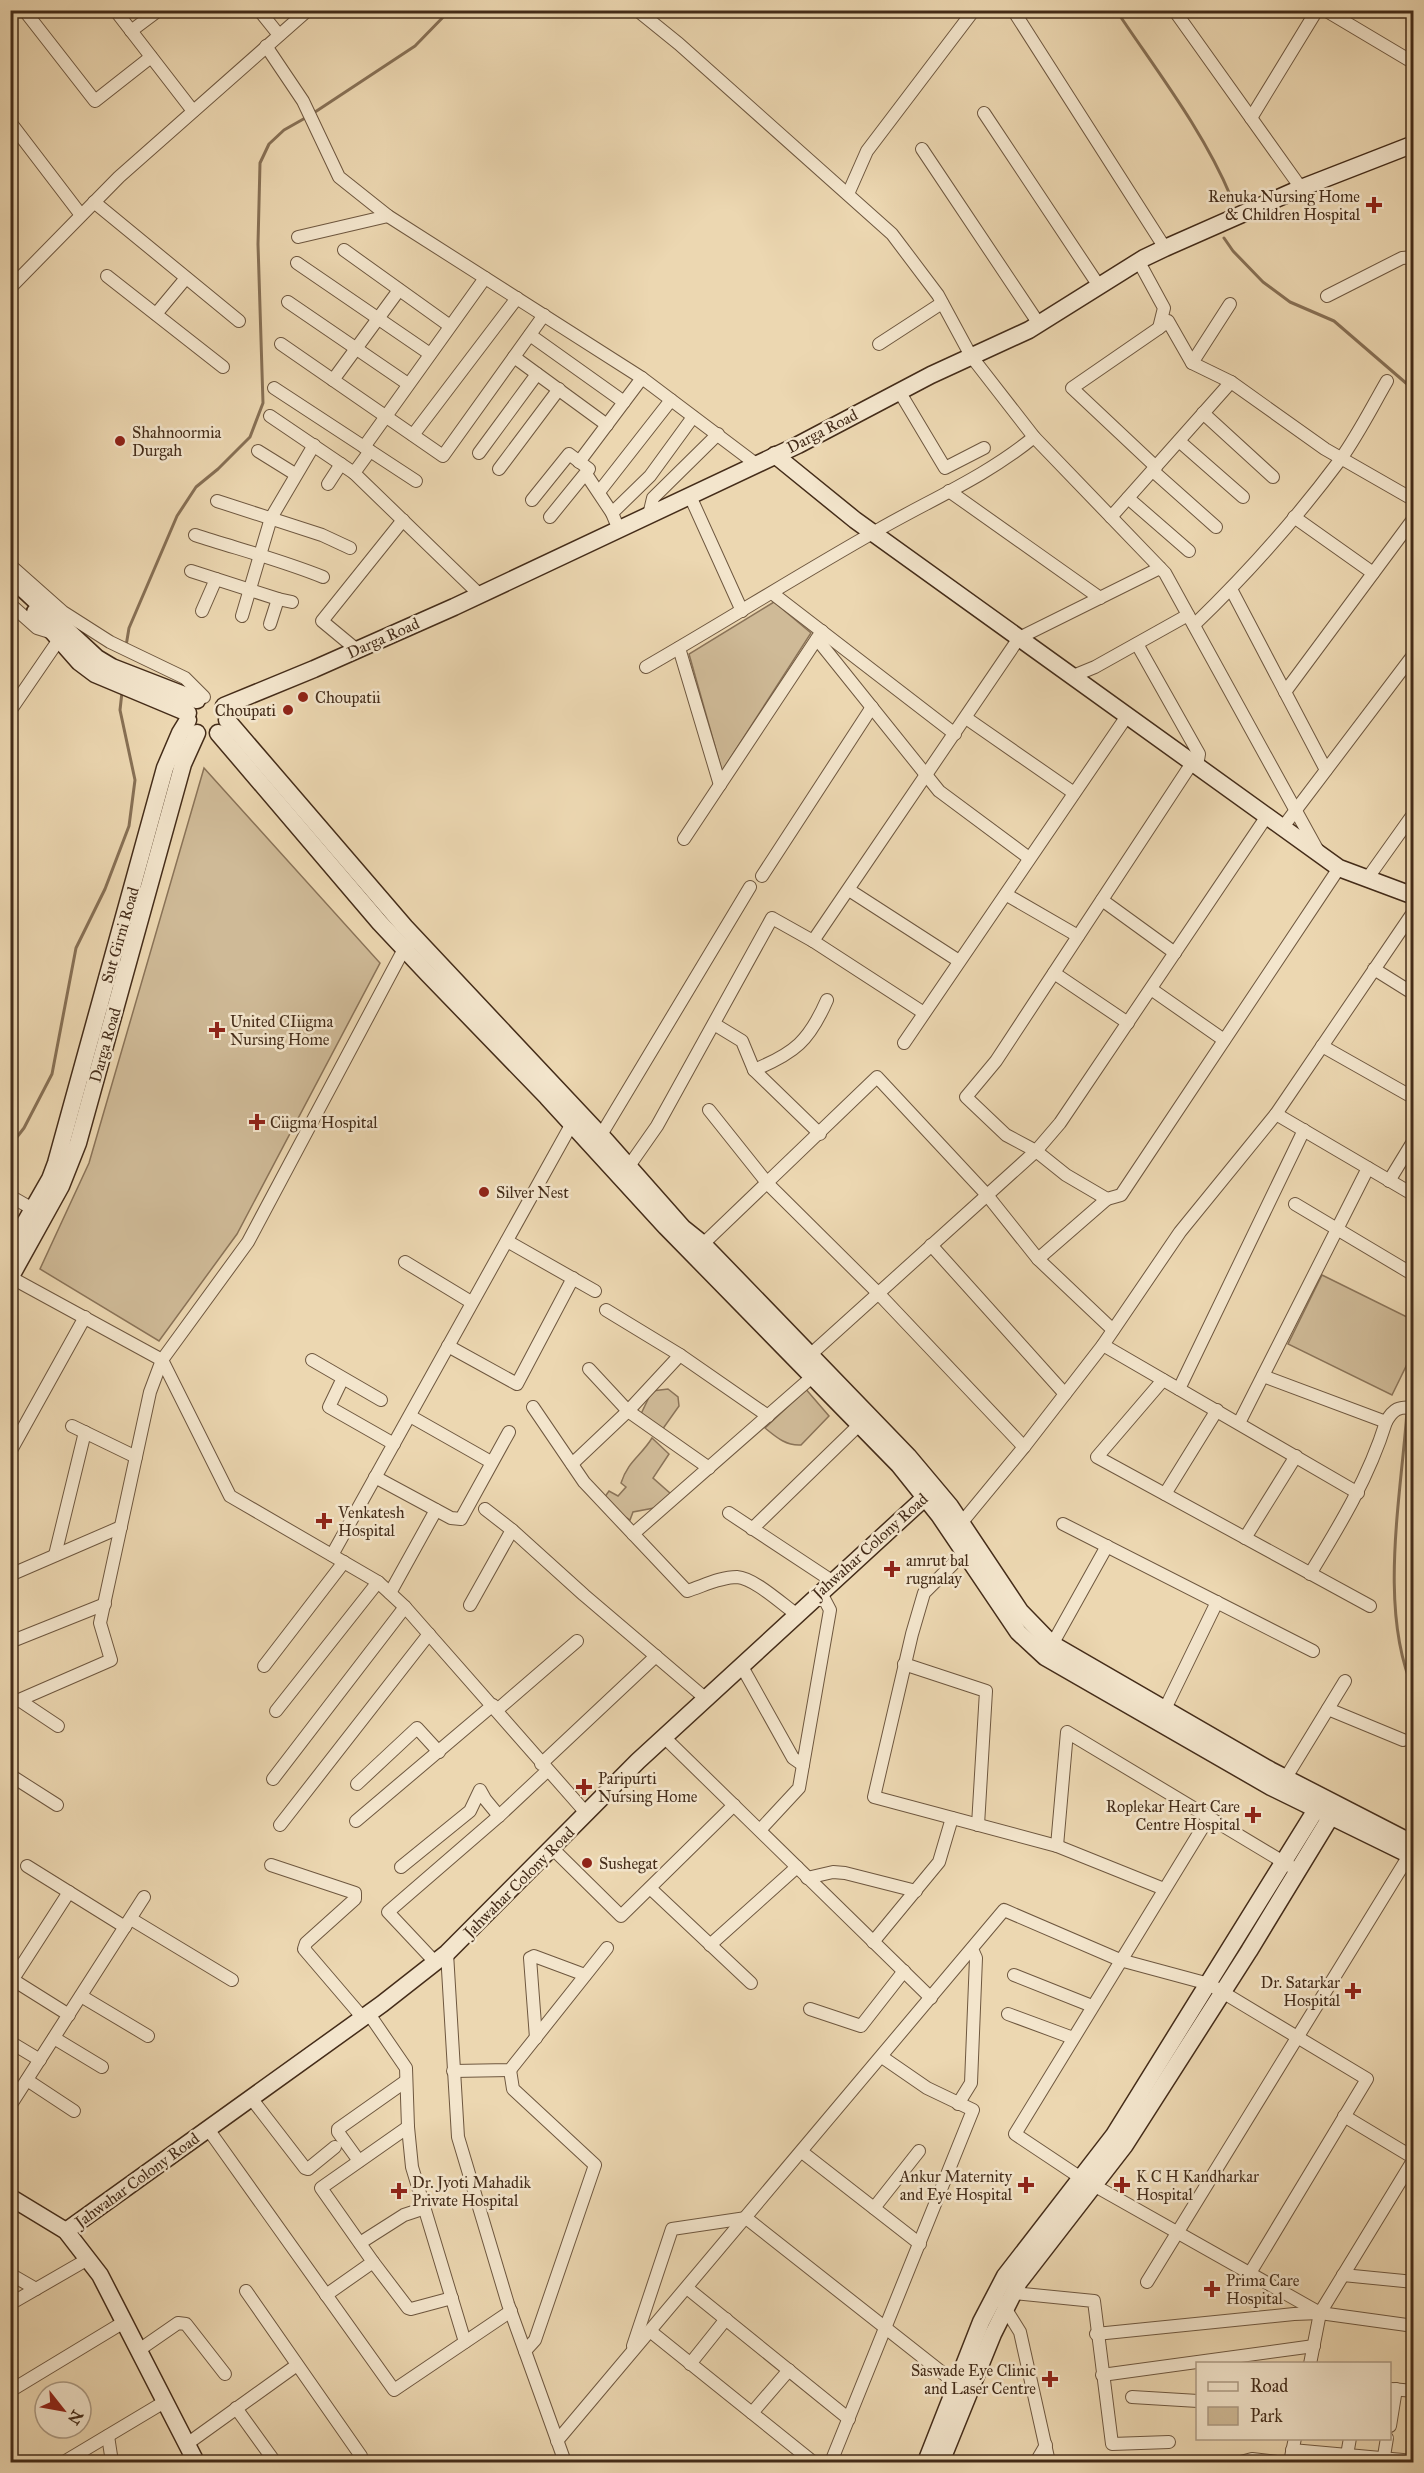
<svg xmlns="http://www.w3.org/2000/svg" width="1424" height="2473" font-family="'IM FELL Great Primer',serif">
<rect width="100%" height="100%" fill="#ecd7b1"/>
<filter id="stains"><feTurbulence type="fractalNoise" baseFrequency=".00333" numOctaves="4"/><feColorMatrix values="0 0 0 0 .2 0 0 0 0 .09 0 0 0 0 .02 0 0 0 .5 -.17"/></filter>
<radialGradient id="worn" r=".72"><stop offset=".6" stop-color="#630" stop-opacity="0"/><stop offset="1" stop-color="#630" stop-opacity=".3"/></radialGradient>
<g fill="#cfba97" stroke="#8a7358" stroke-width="1.5">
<polygon points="774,602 811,633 722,771 689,654"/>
<polygon points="204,768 380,963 237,1234 159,1341 40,1269 89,1163"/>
<polygon points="1322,1275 1413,1320 1413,1352 1392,1395 1288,1344"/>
<path d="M 804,1387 L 829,1416 L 801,1445 C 786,1446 776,1437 765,1428 L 800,1395 Z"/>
<polygon points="668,1389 678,1397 679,1406 662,1430 640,1416 652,1391"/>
<path d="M 652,1438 L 669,1454 L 653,1478 L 671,1494 L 654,1508 L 633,1512 L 630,1520 L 612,1508 L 604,1498 L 609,1491 L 618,1496 L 626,1487 L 621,1483 C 628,1461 641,1456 652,1438 Z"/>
</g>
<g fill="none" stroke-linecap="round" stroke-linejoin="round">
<g stroke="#877055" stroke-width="3">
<path d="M 1116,10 C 1156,70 1203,130 1231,197"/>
<polyline points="312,114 415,46 450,10"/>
<polyline points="1224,238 1233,251 1263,282 1290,302 1334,321 1414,390"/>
<polyline points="126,646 129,628 177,516 196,487 218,469 250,437 263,403 258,244 260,163 269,144 284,130 307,117"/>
<polyline points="10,1146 24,1128 52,1074 76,948 105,889 129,826 135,780 120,710 122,692"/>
<polyline points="1407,1405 1410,1381 1414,1375"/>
<path d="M 1407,1411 C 1401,1497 1378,1611 1414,1691"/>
</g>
<defs>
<g id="street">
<polyline points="24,10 95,101 151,57"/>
<polyline points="115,10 193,111"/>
<polyline points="259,10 279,35"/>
<polyline points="637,10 679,44 892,234 938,295 971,356 1034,437 1165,573 1318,851"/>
<polyline points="1013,10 1165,248"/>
<polyline points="1174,10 1301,188"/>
<polyline points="1325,10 1414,63"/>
<polyline points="131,31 159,10"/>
<polyline points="266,46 303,101 339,177 388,216 642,378 756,464"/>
<polyline points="984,113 1099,286"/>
<polyline points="1251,118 1317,10"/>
<polyline points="10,122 81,215"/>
<polyline points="922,149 1039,324"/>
<polyline points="848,194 867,151 974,10"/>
<polyline points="94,202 239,321"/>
<polyline points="298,237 388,216"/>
<polyline points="344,250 450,326"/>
<polyline points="1139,262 1164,308 1159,328 1168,321 1192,363 1231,382 1325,449 1414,500"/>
<polyline points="297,263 430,354"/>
<polyline points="107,276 223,367"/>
<polyline points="10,288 119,177 308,10"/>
<polyline points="1327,296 1402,258 1414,257"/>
<polyline points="288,302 408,384"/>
<polyline points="156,314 186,278"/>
<polyline points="530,335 624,402"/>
<polyline points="281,344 443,456 544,315"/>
<polyline points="879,344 942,303"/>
<polyline points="514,357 607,425"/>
<polyline points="1192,363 1230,304"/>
<polyline points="333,380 399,290"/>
<polyline points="274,388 416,481"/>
<polyline points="899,391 945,468 984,448"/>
<polyline points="1203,413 1273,477"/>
<polyline points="270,416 354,473 370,451"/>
<polyline points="413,435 517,298"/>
<polyline points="1179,441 1243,497"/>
<polyline points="364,447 485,278"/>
<polyline points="258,451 295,474"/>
<polyline points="479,453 537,374"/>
<polyline points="579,462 642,378"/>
<polyline points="1156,467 1072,388 1159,328"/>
<polyline points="499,469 559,389"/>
<polyline points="1153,471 1216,527"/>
<polyline points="354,473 480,595"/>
<polyline points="586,474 612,513 619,530"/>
<polyline points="328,484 341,464"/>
<polyline points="949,491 1100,598"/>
<polyline points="599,492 671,400"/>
<polyline points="690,496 742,611"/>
<polyline points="1128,498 1189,551"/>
<polyline points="532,500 569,454 589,469 550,517"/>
<polyline points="217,501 322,535 350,548"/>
<polyline points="612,513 650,476 693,417"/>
<polyline points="649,515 653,498 718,434"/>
<polyline points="1111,517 1231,382"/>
<polyline points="1294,517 1373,573"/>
<path d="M 195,535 C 238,549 281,560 323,577"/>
<polyline points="10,565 63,612 110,642 185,678 204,697"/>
<polyline points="191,571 278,599 292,602"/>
<polyline points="1231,589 1326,770"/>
<polyline points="772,593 955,734"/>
<polyline points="10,604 37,628 53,633"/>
<polyline points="202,611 216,579"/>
<polyline points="242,616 271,518 314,445"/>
<polyline points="270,624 278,599"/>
<path d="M 1194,625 C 1247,574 1296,519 1340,460 C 1358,435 1372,407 1387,381"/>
<polyline points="817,639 939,791 1029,858"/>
<polyline points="1137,644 1199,754 1197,766"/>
<polyline points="679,648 720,785"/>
<polyline points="357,650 322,621 403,520"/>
<path d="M 646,667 C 724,622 800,574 878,530 C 930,500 987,476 1034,437"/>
<polyline points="1073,676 1095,667 1188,615"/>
<polyline points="1285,692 1414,518"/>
<polyline points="10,711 58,641"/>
<polyline points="966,718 1074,793"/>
<polyline points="1192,763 996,1061 966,1097 1006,1135 1036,1151 1066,1175 1107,1199 1121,1195 1339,868"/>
<polyline points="1283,827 1414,654"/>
<polyline points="684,839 822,631"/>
<polyline points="762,876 872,707"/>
<polyline points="1367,879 1414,813"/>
<polyline points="849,890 959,961"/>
<polyline points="1007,895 1078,936"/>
<polyline points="1102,900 1175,953"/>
<polyline points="813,941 1019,638 1160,568"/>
<polyline points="1374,969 1414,994"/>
<polyline points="1054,973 1128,1023"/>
<polyline points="1151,989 1224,1040"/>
<polyline points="714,1024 742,1041 754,1070 820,1134"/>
<polyline points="904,1043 1127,716"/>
<polyline points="1322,1046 1414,1098"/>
<path d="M 754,1070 C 795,1053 809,1041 827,1000"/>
<polyline points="709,1110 768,1184 878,1293 1024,1447"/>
<polyline points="1276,1114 1414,1195"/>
<polyline points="601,1135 750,887"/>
<polyline points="629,1166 657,1126 772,918 813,941 924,1013"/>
<polyline points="1389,1181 1414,1140"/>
<polyline points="10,1196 38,1212"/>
<polyline points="1295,1204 1414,1275"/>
<polyline points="507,1241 595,1291"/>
<polyline points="703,1244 877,1077 987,1195 1038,1259 1113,1330"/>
<polyline points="931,1245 1065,1394"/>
<polyline points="1038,1259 1107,1199"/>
<polyline points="405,1262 471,1302"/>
<polyline points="10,1277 162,1360 230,1496 378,1582 405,1607 587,1814"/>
<polyline points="606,1310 680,1355 768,1416"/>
<polyline points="1103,1345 1358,1493"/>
<polyline points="448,1346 517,1384 573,1278"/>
<polyline points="810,1355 1036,1151 1060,1123 1267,816"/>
<polyline points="312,1360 381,1400"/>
<polyline points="589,1369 628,1411 709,1468"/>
<path d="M 1263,1376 L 1386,1422 C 1369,1477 1340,1525 1310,1574"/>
<polyline points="342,1380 329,1407 394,1444"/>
<polyline points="1163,1380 1097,1457 1370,1606"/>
<polyline points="1179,1389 1304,1130"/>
<path d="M 533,1407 L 584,1482 L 687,1591 C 703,1586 720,1577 737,1577 C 754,1578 782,1604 796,1614"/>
<polyline points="410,1416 491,1462"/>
<path d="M 1386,1422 C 1393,1409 1399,1406 1414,1408"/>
<polyline points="1239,1423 1368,1168"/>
<polyline points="72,1426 136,1457"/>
<polyline points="10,1452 85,1317"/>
<polyline points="572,1464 628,1411 680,1355"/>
<polyline points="375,1477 451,1518 461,1519 509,1432"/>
<polyline points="1165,1494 1217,1410"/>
<polyline points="485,1509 512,1530 584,1595 705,1698"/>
<polyline points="729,1513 832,1581"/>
<polyline points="1063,1524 1313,1651"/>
<polyline points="958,1527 1024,1447 1103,1345 1180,1232 1276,1114 1414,911"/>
<polyline points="752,1529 859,1425"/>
<polyline points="633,1534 812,1377"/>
<polyline points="1245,1538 1296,1456"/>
<polyline points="970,1547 924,1593 912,1634 874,1797 1057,1846 1164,1889"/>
<polyline points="55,1555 85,1432"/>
<polyline points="332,1555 575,1118"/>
<polyline points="10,1575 121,1527"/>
<polyline points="390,1593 436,1510"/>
<polyline points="470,1605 512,1530"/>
<polyline points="10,1642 105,1604"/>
<polyline points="1049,1650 1107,1546"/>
<polyline points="904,1664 986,1691 978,1825"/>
<polyline points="741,1665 793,1758 803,1765"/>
<polyline points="264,1666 344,1562"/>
<polyline points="19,1700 58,1726"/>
<polyline points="10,1704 111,1660 100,1623 150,1392 162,1360 248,1242 404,949 409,945"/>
<polyline points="1328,1709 1403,1740"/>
<polyline points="497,1710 577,1641"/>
<polyline points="276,1711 378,1582"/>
<polyline points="1162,1715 1217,1602"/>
<polyline points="664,1737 931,1998"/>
<polyline points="541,1764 656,1656"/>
<polyline points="10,1775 57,1805"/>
<polyline points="273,1779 405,1607"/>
<polyline points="357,1784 417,1728 439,1752"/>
<polyline points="1282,1784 1345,1681"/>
<polyline points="1209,1817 1015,2134 1081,2178 1320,2313"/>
<polyline points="356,1821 493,1705"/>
<polyline points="280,1825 429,1634"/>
<polyline points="760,1830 799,1788 830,1610 820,1591"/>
<polyline points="1057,1846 1067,1732 1290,1866"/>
<polyline points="552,1848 621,1916 734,1805"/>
<polyline points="271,1865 355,1893 355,1899 306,1943 304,1949 363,2018"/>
<polyline points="27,1866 125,1927"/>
<polyline points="401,1867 470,1811 480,1790 485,1799 499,1816"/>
<polyline points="807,1878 833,1872 845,1873 916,1891"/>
<polyline points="650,1888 751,1983"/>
<polyline points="131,1919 232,1980"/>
<polyline points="873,1942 939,1862 952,1818"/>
<polyline points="710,1945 797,1867"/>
<polyline points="447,1953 458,2137 508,2304 565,2462"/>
<polyline points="435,1962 388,1912 499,1816 547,1771"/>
<polyline points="1014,1975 1092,2006"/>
<polyline points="10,1978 69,2015"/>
<polyline points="13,1979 69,1892"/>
<polyline points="81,1996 148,2036"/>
<polyline points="810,2009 861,2026 904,1971"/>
<polyline points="369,2014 406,2068 408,2127 412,2167 465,2342"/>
<polyline points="1008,2014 1073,2038"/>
<polyline points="54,2038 102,2067"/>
<polyline points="536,2038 530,1958 534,1956 585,1975"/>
<polyline points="10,2042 40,2060"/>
<polyline points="510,2070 513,2089 595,2165 535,2340 525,2351"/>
<polyline points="453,2071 510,2070 607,1948"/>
<polyline points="27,2080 74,2111"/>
<polyline points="251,2098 305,2168 308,2169 335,2147"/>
<polyline points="958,2104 971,2083 976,1958 972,1949"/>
<polyline points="10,2106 144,1897"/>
<polyline points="1344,2116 1414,2158"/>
<polyline points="208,2129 394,2390 511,2311"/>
<polyline points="802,2152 920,2244"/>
<polyline points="359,2161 338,2132 338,2129 406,2081"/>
<polyline points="874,2208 919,2151"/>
<polyline points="360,2243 404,2215 425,2208"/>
<polyline points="373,2262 408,2308 411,2309 452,2298"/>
<polyline points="10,2274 36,2289"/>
<polyline points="1343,2275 1414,2282"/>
<polyline points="1147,2282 1413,1849"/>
<polyline points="687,2288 849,2419"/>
<polyline points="246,2291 361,2456"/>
<polyline points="1014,2293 1094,2301 1112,2444 1169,2442"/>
<polyline points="326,2295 373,2262 321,2188 408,2127"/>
<polyline points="1002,2303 1020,2332 1049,2462"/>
<polyline points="10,2304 88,2259"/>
<polyline points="650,2331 813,2462"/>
<polyline points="1096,2334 1294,2314 1320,2313 1414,2326"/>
<polyline points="633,2346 672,2229 746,2218 963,2389"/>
<polyline points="139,2350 178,2323 186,2324 225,2374"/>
<polyline points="690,2364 726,2319"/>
<polyline points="1310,2364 1320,2313 1414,2159"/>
<polyline points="1102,2375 1314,2346"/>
<polyline points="1391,2389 1414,2391"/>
<polyline points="10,2391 124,2322"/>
<polyline points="1132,2397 1198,2401"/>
<polyline points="236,2408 275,2462"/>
<polyline points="752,2413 789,2370"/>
<polyline points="1390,2426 1396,2389"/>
<polyline points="108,2436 112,2462"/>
<polyline points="557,2441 1004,1910 1120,1960 1209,1984 1367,2079 1250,2273"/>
<polyline points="187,2444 297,2365"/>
<polyline points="1292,2450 1414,2461"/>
<polyline points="1347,2455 1350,2438"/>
<polyline points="64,2462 166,2401"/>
<polyline points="831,2462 973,2110 927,2088 882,2057"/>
<polyline points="1036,2462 1046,2445"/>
<polyline points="1241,2462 1252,2459 1277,2462"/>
<polyline points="1290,2462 1295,2438"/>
<polyline points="1383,2462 1387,2438"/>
</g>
<g id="secondary">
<polyline points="775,455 855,520 1339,868 1414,896"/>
<polyline points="10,577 97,658 112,667 197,700"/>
<polyline points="35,612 79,662 95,674 188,713"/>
<polyline points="224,706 314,669 454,607 798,445 931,375 1029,330 1144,258 1165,248 1301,188 1414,144"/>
<polyline points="227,720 405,927 607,1142 683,1228 703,1244 908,1456 950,1506 1020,1611 1052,1644 1270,1770 1414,1844"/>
<polyline points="218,733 380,923 427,973 547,1097 666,1227 899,1465 939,1515 1018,1632 1045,1657 1271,1787 1414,1857"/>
<polyline points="10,1249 50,1179 56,1163 165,768 180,733 188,720"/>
<polyline points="10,1278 61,1186 78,1143 183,764 197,733"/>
<polyline points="10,2197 66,2231 100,2275 196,2462"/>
<polyline points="66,2231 382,2004 447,1953 638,1761 932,1491"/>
<polyline points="926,2462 981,2322 1005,2276 1114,2135 1322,1800"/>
<polyline points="941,2462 993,2334 1019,2282 1125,2145 1249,1951 1336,1808"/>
</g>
</defs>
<use href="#street" stroke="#6e573f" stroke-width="14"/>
<use href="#secondary" stroke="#442c19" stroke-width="19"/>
<use href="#street" stroke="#f3e5cc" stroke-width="12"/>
<use href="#secondary" stroke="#f3e5cc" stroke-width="16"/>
</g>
<g fill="#8f2418" stroke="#f3e5cc" stroke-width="2">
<path d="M1371 196h6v6h6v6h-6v6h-6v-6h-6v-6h6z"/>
<circle cx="120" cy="441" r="6"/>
<circle cx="303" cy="697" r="6"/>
<circle cx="288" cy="710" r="6"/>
<path d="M214 1021h6v6h6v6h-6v6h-6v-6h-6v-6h6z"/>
<path d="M254 1113h6v6h6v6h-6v6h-6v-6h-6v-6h6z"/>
<circle cx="484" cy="1192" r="6"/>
<path d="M321 1512h6v6h6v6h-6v6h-6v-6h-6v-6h6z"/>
<path d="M889 1560h6v6h6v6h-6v6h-6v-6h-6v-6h6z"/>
<path d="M581 1778h6v6h6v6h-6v6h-6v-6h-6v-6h6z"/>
<path d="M1250 1806h6v6h6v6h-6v6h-6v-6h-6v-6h6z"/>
<circle cx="587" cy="1863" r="6"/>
<path d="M1350 1982h6v6h6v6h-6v6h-6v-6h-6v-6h6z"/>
<path d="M1023 2176h6v6h6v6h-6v6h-6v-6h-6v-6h6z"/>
<path d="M1119 2176h6v6h6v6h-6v6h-6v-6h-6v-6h6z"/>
<path d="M396 2182h6v6h6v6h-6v6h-6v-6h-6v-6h6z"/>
<path d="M1209 2280h6v6h6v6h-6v6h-6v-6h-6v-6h6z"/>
<path d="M1047 2370h6v6h6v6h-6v6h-6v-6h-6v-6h6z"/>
</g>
<g text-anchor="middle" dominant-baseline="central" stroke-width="5" stroke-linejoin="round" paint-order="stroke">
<g font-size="16" fill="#442c19" stroke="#f3e5cc" text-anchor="start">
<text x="1360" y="196" text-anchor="end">Renuka Nursing Home<tspan x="1360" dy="18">&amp; Children Hospital</tspan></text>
<text x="132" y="432">Shahnoormia<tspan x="132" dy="18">Durgah</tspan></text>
<text x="315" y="697">Choupatii</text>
<text x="276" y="710" text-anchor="end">Choupati</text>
<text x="230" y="1021">United CIiigma<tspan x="230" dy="18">Nursing Home</tspan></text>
<text x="270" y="1122">Ciigma Hospital</text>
<text x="496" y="1192">Silver Nest</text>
<text x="338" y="1512">Venkatesh<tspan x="338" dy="18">Hospital</tspan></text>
<text x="906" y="1560">amrut bal<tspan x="906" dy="18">rugnalay</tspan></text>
<text x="598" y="1778">Paripurti<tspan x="598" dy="18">Nursing Home</tspan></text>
<text x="1240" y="1806" text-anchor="end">Roplekar Heart Care<tspan x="1240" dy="18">Centre Hospital</tspan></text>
<text x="599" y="1863">Sushegat</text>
<text x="1340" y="1982" text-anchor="end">Dr. Satarkar<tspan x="1340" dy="18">Hospital</tspan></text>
<text x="1012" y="2176" text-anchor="end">Ankur Maternity<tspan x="1012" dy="18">and Eye Hospital</tspan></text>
<text x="1136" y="2176">K C H Kandharkar<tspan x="1136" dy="18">Hospital</tspan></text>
<text x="412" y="2182">Dr. Jyoti Mahadik<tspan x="412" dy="18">Private Hospital</tspan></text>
<text x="1226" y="2280">Prima Care<tspan x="1226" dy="18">Hospital</tspan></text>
<text x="1036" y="2370" text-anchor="end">Saswade Eye Clinic<tspan x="1036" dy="18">and Laser Centre</tspan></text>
</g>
<g font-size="16" fill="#442c19" stroke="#f3e5cc">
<text transform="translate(822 431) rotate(-27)">Darga Road</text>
<text transform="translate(383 638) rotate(-24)">Darga Road</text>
<text transform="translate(120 935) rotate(-74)">Sut Girni Road</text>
<text transform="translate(105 1045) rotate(-74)">Darga Road</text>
<text transform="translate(870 1546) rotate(-42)">Jahwahar Colony Road</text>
<text transform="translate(519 1882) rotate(-45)">Jahwahar Colony Road</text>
<text transform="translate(137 2180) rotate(-36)">Jahwahar Colony Road</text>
</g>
</g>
<rect width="1424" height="2473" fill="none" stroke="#ecd7b1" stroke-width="36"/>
<rect x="12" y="12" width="1400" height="2449" fill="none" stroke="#442c19" stroke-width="3"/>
<rect x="18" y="18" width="1388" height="2437" fill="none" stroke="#442c19" stroke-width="1.5"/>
<rect x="1196" y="2362" width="195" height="78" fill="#f3e5cc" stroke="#ad9b84" stroke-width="1.5"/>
<rect x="1208" y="2382" width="30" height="9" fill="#f3e5cc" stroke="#ad9b84" stroke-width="1.5"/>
<text x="1250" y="2392" font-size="18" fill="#442c19">Road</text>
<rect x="1208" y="2407" width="30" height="18" fill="#cfba97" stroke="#ad9b84" stroke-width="1.5"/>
<text x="1250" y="2422" font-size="18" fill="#442c19">Park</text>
<g transform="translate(63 2410) rotate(121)"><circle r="28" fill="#f3e5cc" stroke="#ad9b84" stroke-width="1.5"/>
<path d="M0-4.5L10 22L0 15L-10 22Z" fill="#8f2418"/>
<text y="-9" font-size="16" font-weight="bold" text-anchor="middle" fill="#442c19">N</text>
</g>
<rect width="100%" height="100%" filter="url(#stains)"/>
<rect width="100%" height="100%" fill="url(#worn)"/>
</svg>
